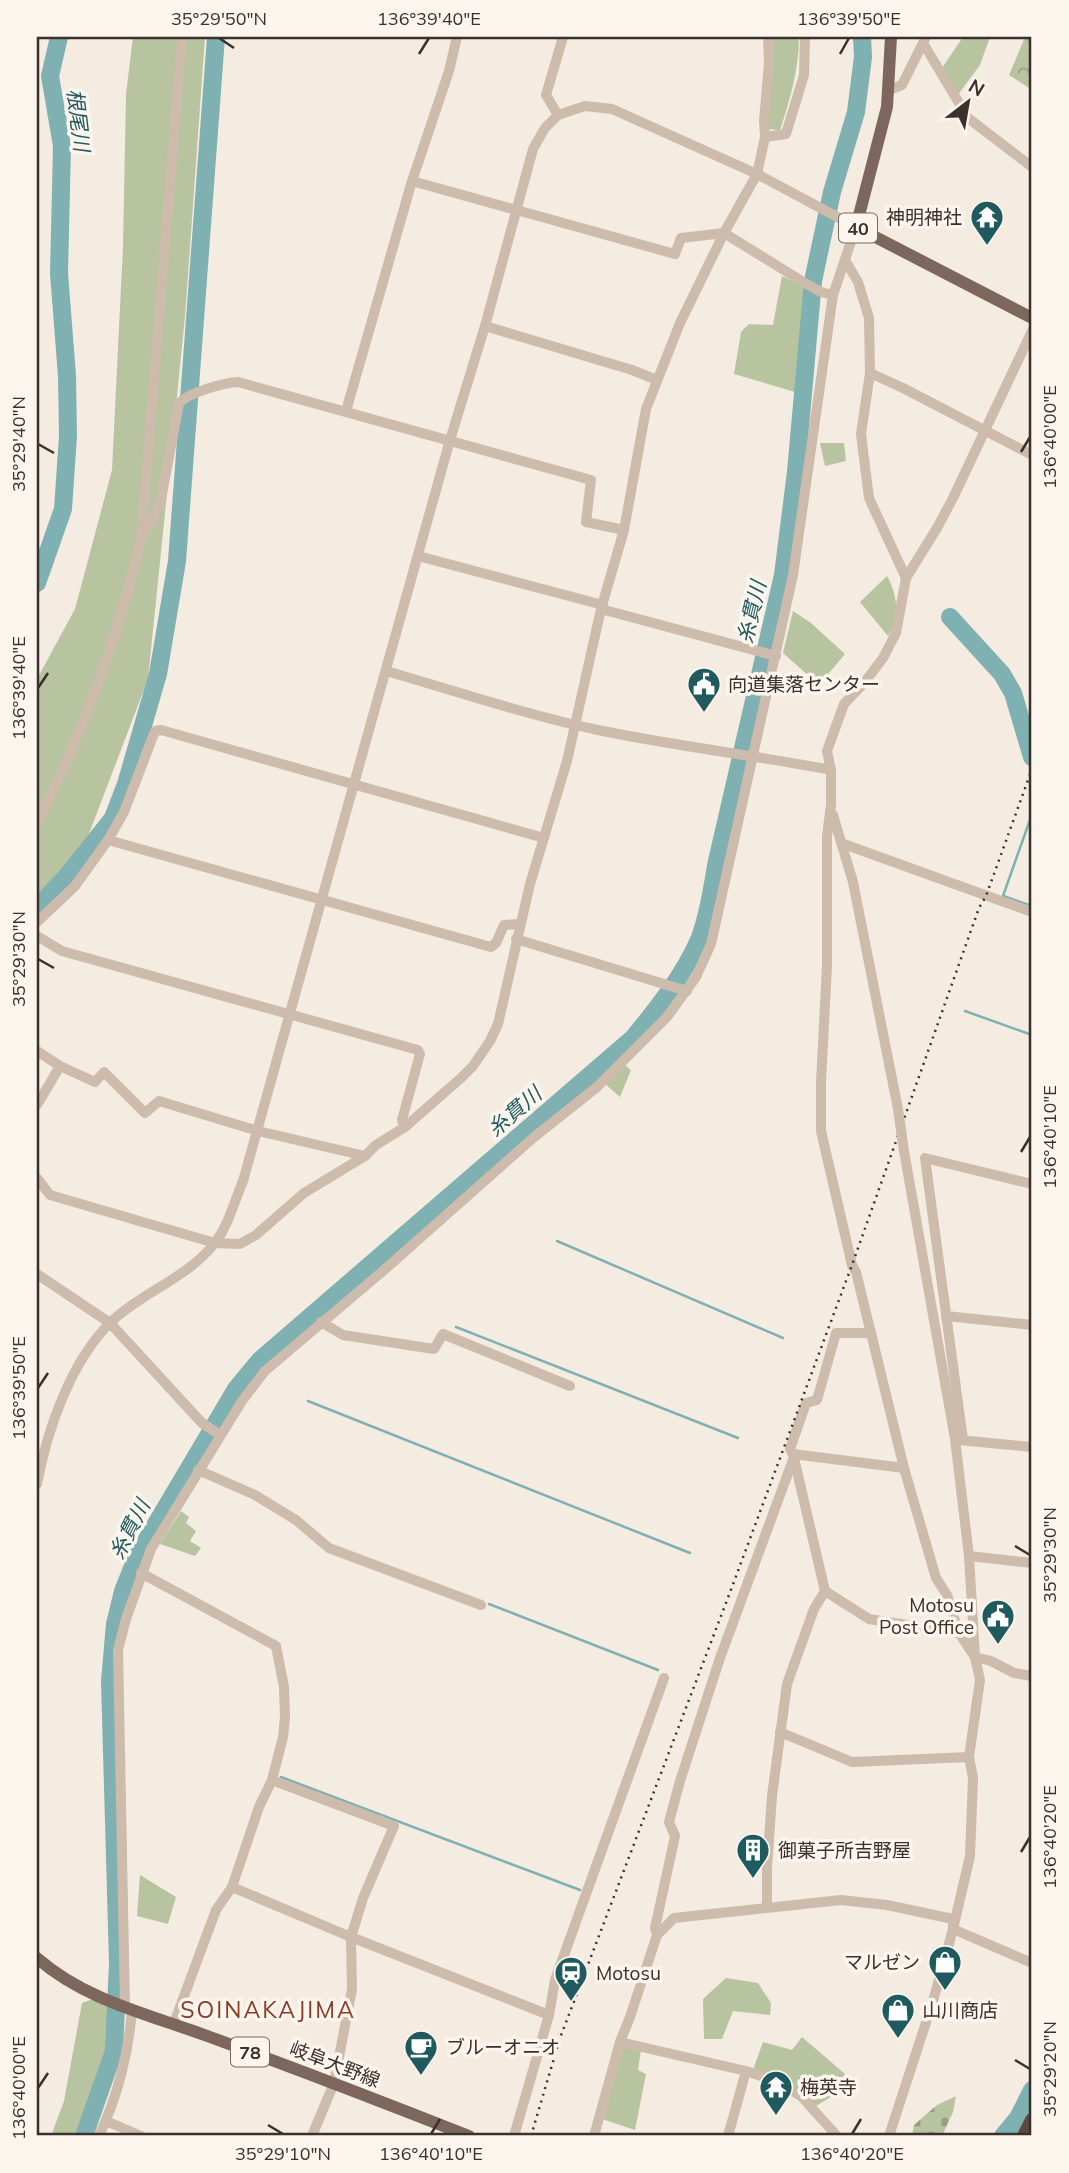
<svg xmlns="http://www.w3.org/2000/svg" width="1069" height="2173" font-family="Mulish,'Noto Sans JP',sans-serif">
<defs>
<pattern id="forest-crowns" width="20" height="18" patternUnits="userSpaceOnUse" patternTransform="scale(1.75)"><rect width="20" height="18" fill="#b8c4a0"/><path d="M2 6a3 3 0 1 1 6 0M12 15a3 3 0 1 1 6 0" fill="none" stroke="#97a083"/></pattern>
<pattern id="cemetery-stones" width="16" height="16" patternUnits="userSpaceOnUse" patternTransform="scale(1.75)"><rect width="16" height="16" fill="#b8c4a0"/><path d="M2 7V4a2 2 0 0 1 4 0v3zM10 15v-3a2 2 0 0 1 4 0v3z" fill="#97a083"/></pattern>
</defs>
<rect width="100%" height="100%" fill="#f4ebe1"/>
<g fill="#b8c4a0">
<polygon points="133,37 205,37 185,317 148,679 79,860 37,902 37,679 75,609 112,470 123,247 126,94"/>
<path d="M 770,37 L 799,37 C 799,69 790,99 780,130 L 767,129 Z"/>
<polygon points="963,37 990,37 980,65 957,96 942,68"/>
<polygon points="782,276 805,287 795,392 734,374 741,332 749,324 773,325"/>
<polygon points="820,443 844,443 846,461 825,466"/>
<path d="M 887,576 C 897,594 901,618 888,636 L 860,602 Z"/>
<polygon points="793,611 811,623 845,654 819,685 783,653"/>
<polygon points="625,1065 631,1070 620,1097 604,1083"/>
<polygon points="181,1511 189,1517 186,1523 196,1531 190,1541 201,1548 195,1556 160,1544"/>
<polygon points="140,1875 176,1897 168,1924 137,1916"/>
<polygon points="726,1978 758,1983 771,2003 770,2015 733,2011 722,2039 704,2039 703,1999"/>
<polygon points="93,1999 119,2014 121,2018 119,2057 90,2136 51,2136 64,2101 82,2003"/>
<polygon points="802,2037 845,2074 834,2095 816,2106 753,2070 763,2042 792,2050"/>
<polygon points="624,2045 641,2050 638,2070 646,2074 635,2130 602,2119"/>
</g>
<polygon fill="url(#forest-crowns)" points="1025,37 1032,37 1032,90 1009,75"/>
<polygon fill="url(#cemetery-stones)" points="956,2096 953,2112 942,2136 912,2136 914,2125 937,2105"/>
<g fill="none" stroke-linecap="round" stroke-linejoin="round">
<g stroke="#7fb0b2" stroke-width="2.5">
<polyline points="1032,814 1003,896 1032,906"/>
<polyline points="965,1011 1032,1035"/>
<polyline points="557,1241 783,1338"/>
<polyline points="456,1327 738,1438"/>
<polyline points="308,1401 690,1553"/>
<polyline points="489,1604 658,1670"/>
<polyline points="281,1777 580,1890"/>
</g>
<g stroke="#7fb0b2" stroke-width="18">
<polyline points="37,583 63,509 68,436 67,376 59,273 62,146 50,76 59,37"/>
<polyline points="950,617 1002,674 1013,693 1032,757"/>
<polyline points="37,908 67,876 113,818 126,784 158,674 177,561 216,37"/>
<path d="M 84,2136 L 114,2051 L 118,1963 L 110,1681 L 115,1624 L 123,1591 L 137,1556 L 236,1389 L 260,1360 L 633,1038 C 658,1008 683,976 699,940 C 709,915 712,887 717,861 L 783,575 L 796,472 L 813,281 L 832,192 L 856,112 L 863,57 L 862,37"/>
<polyline points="1003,2136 1018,2118 1032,2090"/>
</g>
<g stroke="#cdbbac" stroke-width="10">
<polyline points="923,43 968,118 1032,167"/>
<polyline points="889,90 902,85 926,37"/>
<polyline points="558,115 546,95 563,37"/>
<polyline points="765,137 764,121 769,64 768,37"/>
<polyline points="412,181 675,254 681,238 724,233 805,283 821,292 833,295"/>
<polyline points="845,260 858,282 869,318 870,373 861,434 869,498 906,578"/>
<polyline points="485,326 632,370 657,380"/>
<polyline points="1032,331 953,498 937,528 906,578 896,633 883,658 864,683 844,704 827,751 831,770 831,805 827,836 827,966 821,1082 821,1131 852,1265 856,1272 904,1468 936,1578 947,1595 959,1633 975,1657 991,1661 1014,1673 1032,1676"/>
<polyline points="870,373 903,388 1032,455"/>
<polyline points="346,411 412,181 449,71 457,37"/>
<path d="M 144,534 L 160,505 L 179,403 C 190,392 223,383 238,382 L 591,480 L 586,522 L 624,530"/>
<polyline points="418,556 603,605"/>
<polyline points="601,609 776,656"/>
<path d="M 386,671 C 456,691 527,715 598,730 C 675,746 753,755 831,770"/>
<polyline points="833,815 853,882 898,1109"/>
<path d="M 37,823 C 83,733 118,638 141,539 L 182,37"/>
<polyline points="108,840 491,947 496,943 504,925 519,924"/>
<polyline points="841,843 1032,912"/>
<polyline points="37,922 75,886 108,840 124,812 155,731 161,730 544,838"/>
<polyline points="37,936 62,951 418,1050 420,1054 402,1120 405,1127"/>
<polyline points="516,939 687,991"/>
<polyline points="37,1051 60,1066 95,1082 104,1072 145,1113 159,1101 258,1131 365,1156"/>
<polyline points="37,1105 60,1066"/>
<polyline points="37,1178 50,1195 215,1243 240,1244 256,1235 304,1193 365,1156 376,1145 405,1127 461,1078 473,1066 490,1041 498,1024 530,884 567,761 601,609 624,530 646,409 680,323 724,233 757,174 765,137 786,134 804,75 805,37"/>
<polyline points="37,1274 110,1323 202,1423 220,1435"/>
<polyline points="946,1316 1032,1325"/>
<polyline points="321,1322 343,1335 434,1349 443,1334 570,1386"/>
<polyline points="871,1333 836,1333 817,1400 806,1403 790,1449 793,1454 825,1591 869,1619 959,1633"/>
<polyline points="959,1440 1032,1447"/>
<polyline points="963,1440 925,1158 1032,1184"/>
<polyline points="793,1454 904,1468"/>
<polyline points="198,1470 255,1495 296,1520 329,1548 481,1605"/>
<path d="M 37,1484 C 47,1430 71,1360 112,1321 C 143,1292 187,1278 214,1244 C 228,1227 234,1202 243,1181 L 450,440 L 485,326 L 533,149 L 545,128 L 558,115 L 585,106 L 612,109 L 757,174 L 856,227 L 833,295 L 793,575 L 711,944 L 696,977 L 667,1017 L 597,1087 L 533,1138 L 383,1271 L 265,1371 L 242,1401 L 151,1549 L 126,1619 L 118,1650 L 125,2007"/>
<polyline points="969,1556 1032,1563"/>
<polyline points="141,1573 276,1646 284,1687 285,1717 283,1737 272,1780 259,1807 232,1887 216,1910 174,2023"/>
<polyline points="780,1732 852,1762 969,1757"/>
<polyline points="272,1780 394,1826 363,1898 351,1937 352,1989 334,2083 312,2136"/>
<polyline points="232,1887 351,1937 549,2015"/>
<polyline points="767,1907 767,1868 772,1796 787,1684 814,1609 825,1591"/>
<polyline points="953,1929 1032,1963"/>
<polyline points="657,1935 674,1918 841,1900 887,1905 953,1919 953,1928"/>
<polyline points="620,2042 746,2071 773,2080 801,2096 837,2136"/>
<polyline points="106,2121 141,2136"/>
<path d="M 99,2136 C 117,2098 129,2052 132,2009"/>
<polyline points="514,2136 549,2015 555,1980 664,1678"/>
<polyline points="594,2136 620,2042 630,2017 657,1935 655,1928 675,1836 669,1822 680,1781 720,1658 794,1457"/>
<polyline points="728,2136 746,2071"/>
<polyline points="889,2136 933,2001 953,1929 970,1856 973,1778 969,1757 980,1680 975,1657 969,1556 955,1439 904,1151"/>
</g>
<g stroke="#7d675c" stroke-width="12">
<polyline points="891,37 887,107 856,227 1032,318"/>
<path d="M 37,1958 C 86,2001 151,2015 210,2037 C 297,2069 383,2102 469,2136"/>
</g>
<polyline stroke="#5c4a42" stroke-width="14" points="1024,2136 1032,2120"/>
<polyline stroke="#3b302b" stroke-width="2.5" stroke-dasharray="2 5" stroke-linecap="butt" points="531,2136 560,2038 729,1595 852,1265 979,908 986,896 1032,769"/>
<polyline stroke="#cdbbac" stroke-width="10" points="898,1109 904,1151"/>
</g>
<path fill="none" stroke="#3b302b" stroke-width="2.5" d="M 219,38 L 234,48M 419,54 L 429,38M 840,54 L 849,38M 38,444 L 54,453M 1021,452 L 1030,437M 38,688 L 48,673M 38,959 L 54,968M 1021,1152 L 1030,1137M 38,1388 L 48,1373M 1015,1546 L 1030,1555M 1021,1852 L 1030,1837M 1015,2060 L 1030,2069M 38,2088 L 48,2073M 268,2125 L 283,2134M 431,2134 L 440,2119M 852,2134 L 861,2119"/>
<defs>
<symbol id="temple-pin" viewBox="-11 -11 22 30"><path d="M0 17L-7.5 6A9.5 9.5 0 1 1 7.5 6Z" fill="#1f5a5e" stroke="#fbf5ee"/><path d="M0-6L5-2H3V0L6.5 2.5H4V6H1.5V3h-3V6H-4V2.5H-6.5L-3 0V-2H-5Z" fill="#fff"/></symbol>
<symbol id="civic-pin" viewBox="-11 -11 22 30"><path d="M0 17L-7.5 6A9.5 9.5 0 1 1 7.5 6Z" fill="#1f5a5e" stroke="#fbf5ee"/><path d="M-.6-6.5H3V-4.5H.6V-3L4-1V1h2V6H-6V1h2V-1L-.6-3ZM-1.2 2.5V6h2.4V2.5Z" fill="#fff"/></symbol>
<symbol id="building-pin" viewBox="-11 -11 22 30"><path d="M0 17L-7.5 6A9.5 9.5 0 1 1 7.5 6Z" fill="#1f5a5e" stroke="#fbf5ee"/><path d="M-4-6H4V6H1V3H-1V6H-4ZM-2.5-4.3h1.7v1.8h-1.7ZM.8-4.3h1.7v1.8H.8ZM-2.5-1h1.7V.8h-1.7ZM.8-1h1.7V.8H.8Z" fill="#fff"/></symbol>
<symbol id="shop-pin" viewBox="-11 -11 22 30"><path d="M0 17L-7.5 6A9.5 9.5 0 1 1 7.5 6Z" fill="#1f5a5e" stroke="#fbf5ee"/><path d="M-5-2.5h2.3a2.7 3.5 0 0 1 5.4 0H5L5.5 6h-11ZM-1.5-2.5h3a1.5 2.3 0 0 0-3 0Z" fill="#fff"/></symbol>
<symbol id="station-pin" viewBox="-11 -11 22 30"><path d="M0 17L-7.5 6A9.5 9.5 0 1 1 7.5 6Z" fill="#1f5a5e" stroke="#fbf5ee"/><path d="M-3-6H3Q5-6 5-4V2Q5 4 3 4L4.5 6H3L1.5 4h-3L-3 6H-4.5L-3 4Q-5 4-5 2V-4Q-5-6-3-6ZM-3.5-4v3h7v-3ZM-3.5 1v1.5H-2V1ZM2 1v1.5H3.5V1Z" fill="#fff"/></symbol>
<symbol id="cafe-pin" viewBox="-11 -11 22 30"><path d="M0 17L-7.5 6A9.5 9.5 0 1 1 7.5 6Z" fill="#1f5a5e" stroke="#fbf5ee"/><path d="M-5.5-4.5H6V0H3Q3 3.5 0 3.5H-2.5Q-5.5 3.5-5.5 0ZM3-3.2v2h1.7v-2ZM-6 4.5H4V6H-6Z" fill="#fff"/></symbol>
</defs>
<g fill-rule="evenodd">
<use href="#temple-pin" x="968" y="198" width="38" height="52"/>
<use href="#civic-pin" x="685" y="665" width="38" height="52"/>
<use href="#civic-pin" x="979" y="1597" width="38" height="52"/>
<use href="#building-pin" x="734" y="1831" width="38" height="52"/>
<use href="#shop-pin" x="926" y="1943" width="38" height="52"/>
<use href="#station-pin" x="552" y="1954" width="38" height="52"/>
<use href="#shop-pin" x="879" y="1991" width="38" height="52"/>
<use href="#cafe-pin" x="402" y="2028" width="38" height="52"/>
<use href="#temple-pin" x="757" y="2068" width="38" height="52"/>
</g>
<g text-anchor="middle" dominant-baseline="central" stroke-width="7" stroke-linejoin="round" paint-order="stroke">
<g fill="#fbf5ee" stroke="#756b66" stroke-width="2">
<rect x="839" y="213.5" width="38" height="29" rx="5"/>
<rect x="231" y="2037.5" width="38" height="29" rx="5"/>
</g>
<g font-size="18" font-weight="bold" fill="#3b302b">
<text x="858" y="228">40</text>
<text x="250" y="2052">78</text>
</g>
<g font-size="19" fill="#3b302b" stroke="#fbf5ee" text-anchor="start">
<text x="962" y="217" text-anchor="end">神明神社</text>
<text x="728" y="684">向道集落センター</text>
<text x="974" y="1605" text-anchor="end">Motosu<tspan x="974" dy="22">Post Office</tspan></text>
<text x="778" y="1850">御菓子所吉野屋</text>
<text x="920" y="1962" text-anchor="end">マルゼン</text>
<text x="596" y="1973">Motosu</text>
<text x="922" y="2010">山川商店</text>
<text x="446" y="2047">ブルーオニオ</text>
<text x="800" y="2087">梅英寺</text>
</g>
<g font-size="19" fill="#3b302b" stroke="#fbf5ee">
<text transform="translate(335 2064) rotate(21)">岐阜大野線</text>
</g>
<g font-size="21" font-style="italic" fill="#1f5a5e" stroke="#fbf5ee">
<text transform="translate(79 120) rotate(83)">根尾川</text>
<text transform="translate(751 612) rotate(-77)">糸貫川</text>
<text transform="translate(514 1111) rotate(-41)">糸貫川</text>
<text transform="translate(129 1529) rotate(-63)">糸貫川</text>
</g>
<g font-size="23" letter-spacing="2" fill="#8c3b22" stroke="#fbf5ee">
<text x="268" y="2009">SOINAKAJIMA</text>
</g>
</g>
<rect width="1069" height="2173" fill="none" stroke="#fbf5ee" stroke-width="77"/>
<g transform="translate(968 102) rotate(31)" stroke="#fbf5ee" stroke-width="5" paint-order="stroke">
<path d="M0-5L12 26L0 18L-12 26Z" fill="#3b302b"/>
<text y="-10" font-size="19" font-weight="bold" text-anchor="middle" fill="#3b302b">N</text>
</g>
<rect x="38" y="38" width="992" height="2096" fill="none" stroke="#3b302b" stroke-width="2.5"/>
<g font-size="18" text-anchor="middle" fill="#3b302b">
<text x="219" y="25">35°29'50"N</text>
<text x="429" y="25">136°39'40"E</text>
<text x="849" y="25">136°39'50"E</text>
<text transform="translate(1050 437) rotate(-90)" y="6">136°40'00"E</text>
<text transform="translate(19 444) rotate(-90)" y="6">35°29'40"N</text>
<text transform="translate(19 688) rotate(-90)" y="6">136°39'40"E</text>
<text transform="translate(19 959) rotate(-90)" y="6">35°29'30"N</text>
<text transform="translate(1050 1137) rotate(-90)" y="6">136°40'10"E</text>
<text transform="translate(19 1388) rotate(-90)" y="6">136°39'50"E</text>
<text transform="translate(1050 1555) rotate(-90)" y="6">35°29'30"N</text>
<text transform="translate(1050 1837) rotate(-90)" y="6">136°40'20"E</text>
<text transform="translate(1050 2069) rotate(-90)" y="6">35°29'20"N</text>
<text transform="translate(19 2088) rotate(-90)" y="6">136°40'00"E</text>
<text x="283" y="2160">35°29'10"N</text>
<text x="431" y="2160">136°40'10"E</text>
<text x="852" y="2160">136°40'20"E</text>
</g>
</svg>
